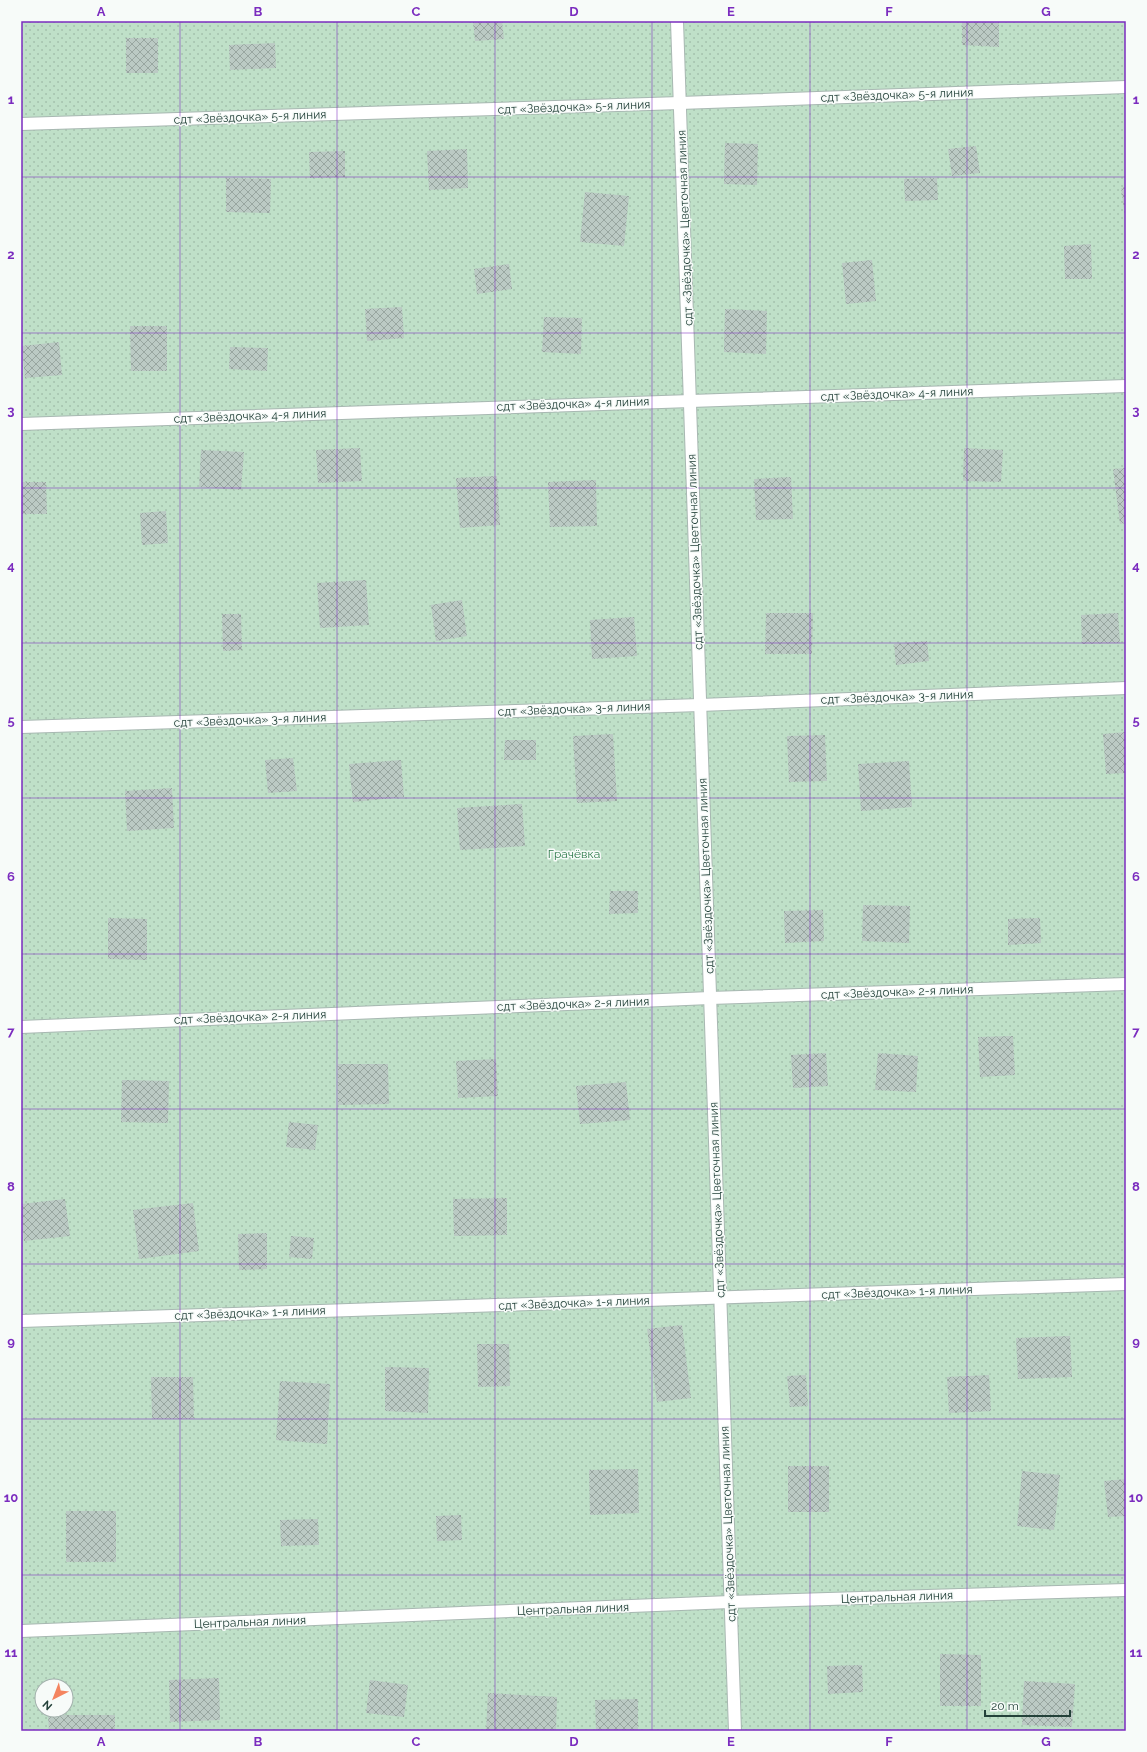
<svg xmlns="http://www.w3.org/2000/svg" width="1147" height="1752" font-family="Raleway,sans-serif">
<defs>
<pattern id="garden-dots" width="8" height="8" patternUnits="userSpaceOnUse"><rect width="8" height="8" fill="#bfe0c8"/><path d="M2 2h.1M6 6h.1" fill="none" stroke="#a4c1ad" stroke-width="1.8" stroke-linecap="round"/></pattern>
<pattern id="building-cross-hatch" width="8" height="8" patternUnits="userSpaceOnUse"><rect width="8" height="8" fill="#bbcac4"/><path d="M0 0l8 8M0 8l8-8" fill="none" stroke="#98a6a0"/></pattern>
</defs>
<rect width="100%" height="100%" fill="#e6efeb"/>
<path fill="url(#garden-dots)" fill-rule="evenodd" d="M 21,21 L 1126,21 L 1126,1731 L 21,1731 ZM 42,1686 L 66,1686 L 66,1710 L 42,1710 Z"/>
<g fill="url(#building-cross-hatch)">
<polygon points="473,21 502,21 504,39 475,41"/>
<polygon points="962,21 999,21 999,47 962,45"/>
<rect x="126" y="38" width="32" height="35"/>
<polygon points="275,43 276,68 230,70 229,45"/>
<polygon points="725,143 758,144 757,185 724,184"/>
<polygon points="976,146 980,173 952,176 948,149"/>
<polygon points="467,149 468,188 429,190 427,151"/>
<polygon points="345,151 345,177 310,178 309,152"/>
<polygon points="226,178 271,179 270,213 226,212"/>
<polygon points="937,178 938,200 905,201 904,179"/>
<polygon points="1126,187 1126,216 1125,216 1121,188"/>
<polygon points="585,192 629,196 624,246 580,242"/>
<polygon points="1091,244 1092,279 1065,279 1064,246"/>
<polygon points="872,260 876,301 846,304 842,263"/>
<polygon points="509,264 512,289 477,294 474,269"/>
<polygon points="402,307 404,338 367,341 365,309"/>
<polygon points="725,309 767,311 766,354 724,352"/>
<polygon points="544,317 582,318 581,354 542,352"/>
<polygon points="130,326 167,326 167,371 131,371"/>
<polygon points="59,342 62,375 25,378 22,346"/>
<polygon points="230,347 268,348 267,371 229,369"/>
<polygon points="360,448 362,481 318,483 316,450"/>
<polygon points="964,448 1003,450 1001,482 963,481"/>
<polygon points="201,450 244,452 241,490 199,487"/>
<polygon points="1126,468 1126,523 1120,524 1113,469"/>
<polygon points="497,476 500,525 460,528 456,478"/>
<polygon points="791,477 793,519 756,520 754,479"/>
<polygon points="596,480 597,526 550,527 548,482"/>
<polygon points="21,482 46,482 47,514 21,514"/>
<polygon points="166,511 168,543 142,545 140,513"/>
<polygon points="366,580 369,625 320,628 317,583"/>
<polygon points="462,600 467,636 436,641 431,605"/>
<polygon points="766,613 813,613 812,654 765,654"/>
<polygon points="1118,613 1120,643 1082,644 1081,615"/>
<polygon points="222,614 241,614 242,650 223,651"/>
<polygon points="634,617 637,656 592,659 590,620"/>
<polygon points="927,641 929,661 896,665 894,644"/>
<polygon points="1126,732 1126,773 1106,774 1103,734"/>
<polygon points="613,734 617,801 577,803 573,736"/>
<polygon points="825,735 827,781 789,782 787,736"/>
<polygon points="505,740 536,740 536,760 504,760"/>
<polygon points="293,758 297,791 268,793 265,760"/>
<polygon points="401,760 404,797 353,802 349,764"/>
<polygon points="909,761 912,807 861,811 858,764"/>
<polygon points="172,788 174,828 127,831 125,791"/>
<polygon points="522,804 525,846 460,850 457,808"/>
<polygon points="610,891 638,891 638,913 609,914"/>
<polygon points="863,905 910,906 909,943 862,941"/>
<polygon points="823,910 824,941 785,943 784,911"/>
<polygon points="108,918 147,919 147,960 108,959"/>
<polygon points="1040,918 1041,943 1008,945 1008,919"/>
<polygon points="1013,1036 1015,1075 980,1077 978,1037"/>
<polygon points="826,1053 828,1086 793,1088 791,1055"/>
<polygon points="878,1053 918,1056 916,1092 875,1090"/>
<polygon points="496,1059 498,1096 458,1098 456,1061"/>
<polygon points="338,1064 388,1064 389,1104 338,1105"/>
<polygon points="122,1080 169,1081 168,1123 121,1122"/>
<polygon points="626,1082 630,1120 580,1124 576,1086"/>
<polygon points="289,1122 318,1125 315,1150 286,1147"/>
<polygon points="507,1198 507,1235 454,1236 453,1199"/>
<polygon points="65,1199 70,1236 24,1241 21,1204"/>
<polygon points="193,1203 199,1251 139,1259 133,1210"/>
<polygon points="267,1233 267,1269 239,1270 238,1234"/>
<polygon points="291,1236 314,1238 312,1259 289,1257"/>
<polygon points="682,1325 691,1398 657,1402 647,1329"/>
<polygon points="1070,1336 1072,1377 1018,1379 1016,1338"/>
<polygon points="477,1344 509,1344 510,1386 478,1387"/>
<polygon points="385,1367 429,1368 428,1413 385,1411"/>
<polygon points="806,1375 808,1406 790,1407 787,1376"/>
<polygon points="989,1375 991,1411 949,1413 947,1377"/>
<polygon points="151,1377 193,1377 194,1419 152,1419"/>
<polygon points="280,1381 330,1384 327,1444 276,1440"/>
<rect x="788" y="1466" width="41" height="46"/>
<polygon points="638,1469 639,1513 590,1515 589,1470"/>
<polygon points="1022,1471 1060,1475 1054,1530 1017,1526"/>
<polygon points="1126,1479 1126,1516 1108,1517 1104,1481"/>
<rect x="66" y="1511" width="50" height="51"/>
<polygon points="461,1515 462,1540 437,1541 436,1516"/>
<polygon points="318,1519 319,1545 281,1546 280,1520"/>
<polygon points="940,1654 981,1655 981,1706 940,1706"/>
<polygon points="862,1665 863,1692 828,1694 827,1666"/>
<polygon points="219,1678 220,1720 170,1722 169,1680"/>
<polygon points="370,1680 408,1685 404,1717 366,1713"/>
<polygon points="1024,1681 1075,1684 1072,1727 1022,1725"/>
<polygon points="488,1693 557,1697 556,1731 486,1731"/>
<polygon points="638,1699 638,1731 596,1731 595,1700"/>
<polygon points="48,1715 115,1715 115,1731 49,1731"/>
</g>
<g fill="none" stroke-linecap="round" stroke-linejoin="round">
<defs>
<g id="minor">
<polyline points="677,21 735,1731"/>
<polyline points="21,124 680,103 1126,87"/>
<polyline points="21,424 1126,386"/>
<polyline points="21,727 700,705 1126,688"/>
<polyline points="21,1027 710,998 1126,984"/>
<polyline points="21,1321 1126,1284"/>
<polyline points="21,1631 730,1602 1126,1590"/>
</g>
</defs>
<use href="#minor" stroke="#a8b8b2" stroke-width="14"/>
<use href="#minor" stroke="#fff" stroke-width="12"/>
</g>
<path fill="none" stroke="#7b2cbf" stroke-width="1" stroke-opacity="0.55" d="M 180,21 L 180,1731M 337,21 L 337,1731M 495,21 L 495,1731M 652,21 L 652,1731M 810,21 L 810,1731M 967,21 L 967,1731M 21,177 L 1126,177M 21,333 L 1126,333M 21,488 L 1126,488M 21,643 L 1126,643M 21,798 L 1126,798M 21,954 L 1126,954M 21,1109 L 1126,1109M 21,1264 L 1126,1264M 21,1419 L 1126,1419M 21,1575 L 1126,1575"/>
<g text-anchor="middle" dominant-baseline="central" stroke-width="3" stroke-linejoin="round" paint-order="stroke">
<g font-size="12" fill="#24423a" stroke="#f7fbf9">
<text transform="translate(897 95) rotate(-2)">сдт «Звёздочка» 5-я линия</text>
<text transform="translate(574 107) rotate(-2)">сдт «Звёздочка» 5-я линия</text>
<text transform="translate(250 117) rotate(-2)">сдт «Звёздочка» 5-я линия</text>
<text transform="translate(685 228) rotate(-92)">сдт «Звёздочка» Цветочная линия</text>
<text transform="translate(897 394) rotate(-2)">сдт «Звёздочка» 4-я линия</text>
<text transform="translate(573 404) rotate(-2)">сдт «Звёздочка» 4-я линия</text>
<text transform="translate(250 416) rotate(-2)">сдт «Звёздочка» 4-я линия</text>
<text transform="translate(695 552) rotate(-92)">сдт «Звёздочка» Цветочная линия</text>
<text transform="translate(897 697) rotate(-2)">сдт «Звёздочка» 3-я линия</text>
<text transform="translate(574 709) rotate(-2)">сдт «Звёздочка» 3-я линия</text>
<text transform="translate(250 720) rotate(-2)">сдт «Звёздочка» 3-я линия</text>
<text transform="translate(706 876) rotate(-92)">сдт «Звёздочка» Цветочная линия</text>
<text transform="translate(897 992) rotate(-2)">сдт «Звёздочка» 2-я линия</text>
<text transform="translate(573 1004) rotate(-2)">сдт «Звёздочка» 2-я линия</text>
<text transform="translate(250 1017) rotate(-2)">сдт «Звёздочка» 2-я линия</text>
<text transform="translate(717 1200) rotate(-92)">сдт «Звёздочка» Цветочная линия</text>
<text transform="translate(897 1292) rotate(-2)">сдт «Звёздочка» 1-я линия</text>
<text transform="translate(574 1303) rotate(-2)">сдт «Звёздочка» 1-я линия</text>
<text transform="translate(250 1313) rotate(-2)">сдт «Звёздочка» 1-я линия</text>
<text transform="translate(728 1524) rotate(-92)">сдт «Звёздочка» Цветочная линия</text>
<text transform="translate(897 1597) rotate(-2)">Центральная линия</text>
<text transform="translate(573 1609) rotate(-2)">Центральная линия</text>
<text transform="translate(250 1622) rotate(-2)">Центральная линия</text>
</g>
<g font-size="12" fill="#2d7a4b" stroke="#f7fbf9">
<text x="574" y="854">Грачёвка</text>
</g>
</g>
<rect width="1147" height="1752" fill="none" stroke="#f7fbf9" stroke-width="44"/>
<g transform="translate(54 1698) rotate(222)"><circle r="19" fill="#f7fbf9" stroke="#a3b1ad"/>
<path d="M0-3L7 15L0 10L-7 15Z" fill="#f4845f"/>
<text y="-6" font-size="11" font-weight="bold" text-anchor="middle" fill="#24423a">N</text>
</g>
<path d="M985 1710v6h85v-6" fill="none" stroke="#24423a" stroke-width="2"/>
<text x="991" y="1710" font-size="12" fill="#24423a" stroke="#f7fbf9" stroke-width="3" paint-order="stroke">20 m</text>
<rect x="22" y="22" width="1103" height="1708" fill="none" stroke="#7b2cbf" stroke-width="1.5"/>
<g font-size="13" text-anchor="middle" font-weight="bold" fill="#7b2cbf">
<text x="101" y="16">A</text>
<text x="258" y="16">B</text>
<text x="416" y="16">C</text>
<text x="574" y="16">D</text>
<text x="731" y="16">E</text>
<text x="889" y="16">F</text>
<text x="1046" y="16">G</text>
<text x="11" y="104">1</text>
<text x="1136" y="104">1</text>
<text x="11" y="259">2</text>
<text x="1136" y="259">2</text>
<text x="11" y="415">3</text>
<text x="1136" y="415">3</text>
<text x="11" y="570">4</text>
<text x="1136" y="570">4</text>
<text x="11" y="725">5</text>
<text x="1136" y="725">5</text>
<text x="11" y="881">6</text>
<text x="1136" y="881">6</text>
<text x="11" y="1036">7</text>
<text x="1136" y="1036">7</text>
<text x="11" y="1191">8</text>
<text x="1136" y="1191">8</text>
<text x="11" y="1346">9</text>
<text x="1136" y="1346">9</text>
<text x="11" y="1502">10</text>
<text x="1136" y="1502">10</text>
<text x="11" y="1657">11</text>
<text x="1136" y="1657">11</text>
<text x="101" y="1746">A</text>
<text x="258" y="1746">B</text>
<text x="416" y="1746">C</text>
<text x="574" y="1746">D</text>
<text x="731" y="1746">E</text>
<text x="889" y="1746">F</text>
<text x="1046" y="1746">G</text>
</g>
</svg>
